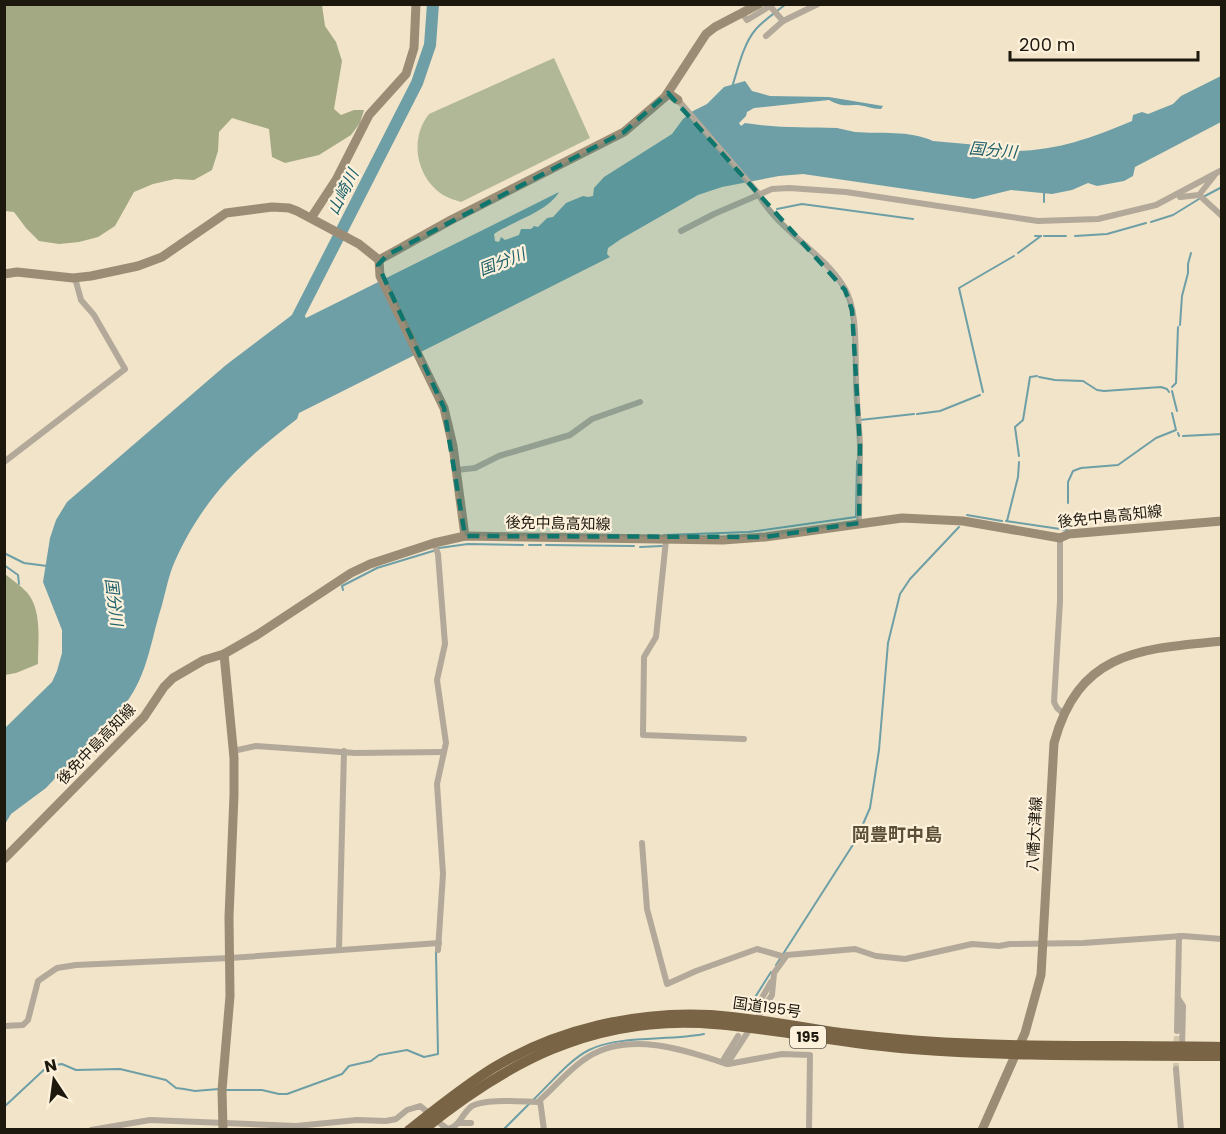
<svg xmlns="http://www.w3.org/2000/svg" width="1226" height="1134" font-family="Poppins,'Noto Sans JP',sans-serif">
<rect width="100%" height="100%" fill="#f2e4c8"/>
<path fill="#b1b897" d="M 554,58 L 590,138 L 461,202 C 455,200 448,198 443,195 C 416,177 409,139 429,114 Z"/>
<g fill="#a2a983">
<polygon points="5,4 322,5 325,26 336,42 342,61 334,109 341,115 354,110 364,110 360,123 351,135 319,155 285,163 272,157 269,129 232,118 219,132 218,151 212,170 194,180 175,179 153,184 134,192 115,226 98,237 79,242 59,244 39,241 26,228 14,212 5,211"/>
<path d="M 4,573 C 12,580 23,587 29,595 C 42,613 38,643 38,664 L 16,673 L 5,675 Z"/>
</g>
<path fill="#6e9fa7" d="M 1221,76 L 1221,122 L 1135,167 L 1133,176 L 1124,181 L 1097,186 L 1088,183 L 1072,190 L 1052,194 L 1011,190 L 974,199 L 803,174 L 779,176 L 722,187 L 698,195 L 621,239 L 608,248 L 607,254 L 610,257 L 299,413 L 297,419 C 244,459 203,498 175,561 C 169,574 166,590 162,605 C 151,639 148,674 126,703 L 46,788 L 11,814 L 5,824 L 4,729 L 52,682 L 57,671 L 62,653 L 62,630 L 43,582 L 50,538 L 56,520 L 67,502 L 226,365 L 292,315 L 304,315 L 306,318 L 559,192 C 547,212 515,220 494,234 L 495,241 L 499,242 L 501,237 L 505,240 L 519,235 L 521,229 L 531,229 L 534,226 L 538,227 L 547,218 L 553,217 L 566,203 L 583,196 L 588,197 L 593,196 L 594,188 L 604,177 L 672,134 L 683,119 L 693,111 L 707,104 L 724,87 L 745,81 L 752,91 L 770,96 L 829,97 L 883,106 L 881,109 C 871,109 864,105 857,105 C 844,105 842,107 829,100 L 754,108 L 747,112 L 746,116 L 739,123 L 741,126 L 745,123 C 776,128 806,127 837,128 C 843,129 849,131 855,132 C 882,134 908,130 933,141 L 1000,147 L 997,151 C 1050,153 1084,141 1132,121 L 1133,115 L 1142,112 L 1148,114 L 1173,104 L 1181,96 Z"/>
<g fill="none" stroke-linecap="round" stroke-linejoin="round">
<g stroke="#6e9fa7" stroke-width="2">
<path d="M 732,87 C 738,69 743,44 756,29 C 764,20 776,12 786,4"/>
<polyline points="1203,197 1222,187"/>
<polyline points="1044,202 1044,191"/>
<polyline points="777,209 802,204 913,219"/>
<polyline points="1151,222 1173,215 1199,199"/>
<polyline points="1035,236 1041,236"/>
<polyline points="1044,236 1066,236"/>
<polyline points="1075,236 1107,234 1146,223"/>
<polyline points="1018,253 1041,236"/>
<polyline points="1180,325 1182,296 1188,273 1188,264 1191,253"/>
<polyline points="1039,377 1055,380 1083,381 1097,390 1104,391 1161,387 1167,389 1169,392"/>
<polyline points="1172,387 1176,383 1178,327"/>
<polyline points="1172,391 1177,411"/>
<polyline points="983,392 959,288 1014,256"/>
<polyline points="917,414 940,411 980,395"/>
<polyline points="860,420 914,414"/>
<polyline points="1178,433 1179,436"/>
<polyline points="1183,436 1222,434"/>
<polyline points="1019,456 1015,427 1023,420 1030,377 1037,376"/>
<polyline points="1068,503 1068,482 1073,471 1081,468 1118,465 1156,438 1176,430 1172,413"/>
<polyline points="967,515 1002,521"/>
<polyline points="1006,521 1067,530"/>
<polyline points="1007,521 1018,477 1019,462"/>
<polyline points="664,535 749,532 856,517 857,461"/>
<polyline points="529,545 541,545"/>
<polyline points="546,545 634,546"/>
<polyline points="640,547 662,546"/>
<polyline points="439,548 468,544 523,545"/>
<polyline points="4,553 24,563 47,566"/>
<polyline points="4,565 18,575 19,584"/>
<polyline points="343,590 342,586 377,568 433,551"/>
<polyline points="776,965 856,840 870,808 879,750 888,643 900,594 910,579 959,527"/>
<polyline points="746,1007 752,1002 771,972"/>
<polyline points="225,1090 262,1090 279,1094 287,1094 342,1074 349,1066 371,1061 379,1055 407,1050 424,1057 438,1054 436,952"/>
<path d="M 533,1100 C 549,1085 569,1060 589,1050 C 619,1035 669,1041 704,1034"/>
<polyline points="4,1107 48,1066 62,1064 76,1070 120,1069 166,1080 176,1088 184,1089 195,1091 219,1089"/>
<polyline points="503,1130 529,1104"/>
</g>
<polyline stroke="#6e9fa7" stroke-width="12" points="292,328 417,83 430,45 433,4"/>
<polyline stroke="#d2c5ac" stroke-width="6" stroke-dasharray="6 3" stroke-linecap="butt" points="1176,1069 1177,1031"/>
<g stroke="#b3a99a" stroke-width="6">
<polyline points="742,13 747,20 770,6 783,21 818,4"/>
<polyline points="766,36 783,21"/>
<path d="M 678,100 L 757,192 C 778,231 821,250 844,287 C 858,309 855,350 856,377 C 856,399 859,422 860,445 C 860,471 859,497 859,523"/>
<polyline points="1199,195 1214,176"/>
<polyline points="1180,197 1199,195 1222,216"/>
<polyline points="681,231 714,214 772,189 789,188 846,192 1038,221 1098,219 1156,205 1222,170"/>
<polyline points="4,462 125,369 94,315 81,300 75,278"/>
<polyline points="457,470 475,468 499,456 570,435 592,419 640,402"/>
<polyline points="1060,538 1060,601 1054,702 1057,708 1064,714"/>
<polyline points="666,540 656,637 644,657 643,735 744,739"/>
<polyline points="434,543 438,554 445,644 437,680 446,743 437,784 443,874 438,950"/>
<polyline points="233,751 256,746 355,753 444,752"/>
<polyline points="642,843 647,909 667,984 696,971 757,949 785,957"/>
<polyline points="339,950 344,751"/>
<polyline points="1178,998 1183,1006 1182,1049"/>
<polyline points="755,1010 771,982"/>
<polyline points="4,1026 23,1025 28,1020 38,981 57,968 76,965 230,958 439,943"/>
<polyline points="1177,1031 1179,936"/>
<polyline points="722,1062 738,1036"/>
<polyline points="728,1064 782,1054 810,1055 809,1130"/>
<polyline points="1176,1069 1181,1130"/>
<polyline points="460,1123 471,1123"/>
<path d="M 91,1130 L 150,1120 L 296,1126 L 357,1120 L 386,1121 L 396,1119 L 407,1110 L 420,1106 C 430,1113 440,1126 449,1129 C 461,1125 462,1113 472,1106 C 486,1098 524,1102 540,1102"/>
<path d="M 544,1130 L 540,1100 C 556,1086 570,1068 588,1057 C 630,1031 685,1050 727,1064 L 772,995 L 774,973 L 787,955 L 855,949 L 876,956 L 905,959 L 972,944 L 999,946 L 1010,944 L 1083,943 L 1183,936 L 1222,939"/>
</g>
<g stroke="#9b8c76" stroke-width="9">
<polyline points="668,93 678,100"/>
<polyline points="311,218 336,180 369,115 406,74 414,48 416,4"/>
<polyline points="379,260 451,220 624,132 665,97 706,34 715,27 759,4"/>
<polyline points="379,260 380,276 444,408 453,446 465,536"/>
<polyline points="4,274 17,272 73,278 91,276 138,266 162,257 226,213 272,207 289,208 297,211 359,244 379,260"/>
<polyline points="4,859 144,717 164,687 173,678 204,660 224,654 257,635 351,573 370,564 434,543 465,536 723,540 765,537 902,518 963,521 1060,538 1069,534 1222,521"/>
<polyline points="223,1130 222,1090 230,996 229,917 234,795 234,758 224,654"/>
<path d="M 982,1130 L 1025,1033 L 1041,975 L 1054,743 C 1079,651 1140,649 1222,641"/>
</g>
<g stroke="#796445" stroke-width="10">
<path d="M 409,1130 C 437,1108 464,1086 493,1068 C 557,1029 637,1011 711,1015 C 755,1018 798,1027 841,1033 C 868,1036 895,1039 922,1041 C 1022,1048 1122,1045 1222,1047"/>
<path d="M 423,1130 C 506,1063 590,1018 700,1023 C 771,1027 841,1044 912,1049 C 1015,1057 1118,1055 1222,1056"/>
</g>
</g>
<path fill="#0f766e" fill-opacity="0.2" stroke="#0f766e" stroke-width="4.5" stroke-dasharray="12 8" stroke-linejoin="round" d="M 668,93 L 845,290 L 852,310 L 860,446 L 859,523 L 765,537 L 465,536 L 444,408 L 378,265 L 387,255 L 624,132 Z"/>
<g text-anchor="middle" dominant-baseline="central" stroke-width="4.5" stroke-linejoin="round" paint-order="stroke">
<rect fill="#fdf1db" stroke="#60594c" stroke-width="1.5" x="790" y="1026" width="36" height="22" rx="4.5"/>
<g font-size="14" font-weight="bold" fill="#1d180e">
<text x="808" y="1037">195</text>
</g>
<g font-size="15" fill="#1d180e" stroke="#fdf1db">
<text transform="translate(1110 516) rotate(-6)">後免中島高知線</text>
<text transform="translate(558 523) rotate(1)">後免中島高知線</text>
<text transform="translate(96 744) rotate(-46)">後免中島高知線</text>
<text transform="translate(1034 834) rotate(-87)">八幡大津線</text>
<text transform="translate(767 1007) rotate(8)">国道195号</text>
</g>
<g font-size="16" font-style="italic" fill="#1e616b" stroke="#fdf1db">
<text transform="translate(993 150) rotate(5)">国分川</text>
<text transform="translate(343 192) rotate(-63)">山崎川</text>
<text transform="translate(502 262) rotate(-21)">国分川</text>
<text transform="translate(114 602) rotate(83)">国分川</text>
</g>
<g font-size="18" font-weight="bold" fill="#5b4f37" stroke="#fdf1db">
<text x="897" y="834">岡豊町中島</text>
</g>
</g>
<rect width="1226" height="1134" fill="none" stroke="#1d180e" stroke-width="12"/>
<g transform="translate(54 1080) rotate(347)" stroke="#fdf1db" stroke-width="4.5" paint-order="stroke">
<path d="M0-4.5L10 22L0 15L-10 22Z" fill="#1d180e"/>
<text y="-9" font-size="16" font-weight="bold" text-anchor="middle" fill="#1d180e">N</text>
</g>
<path d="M1010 51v9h188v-9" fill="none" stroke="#1d180e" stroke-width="3"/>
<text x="1019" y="51" font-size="18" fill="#1d180e" stroke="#fdf1db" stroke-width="4.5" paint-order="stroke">200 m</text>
</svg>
